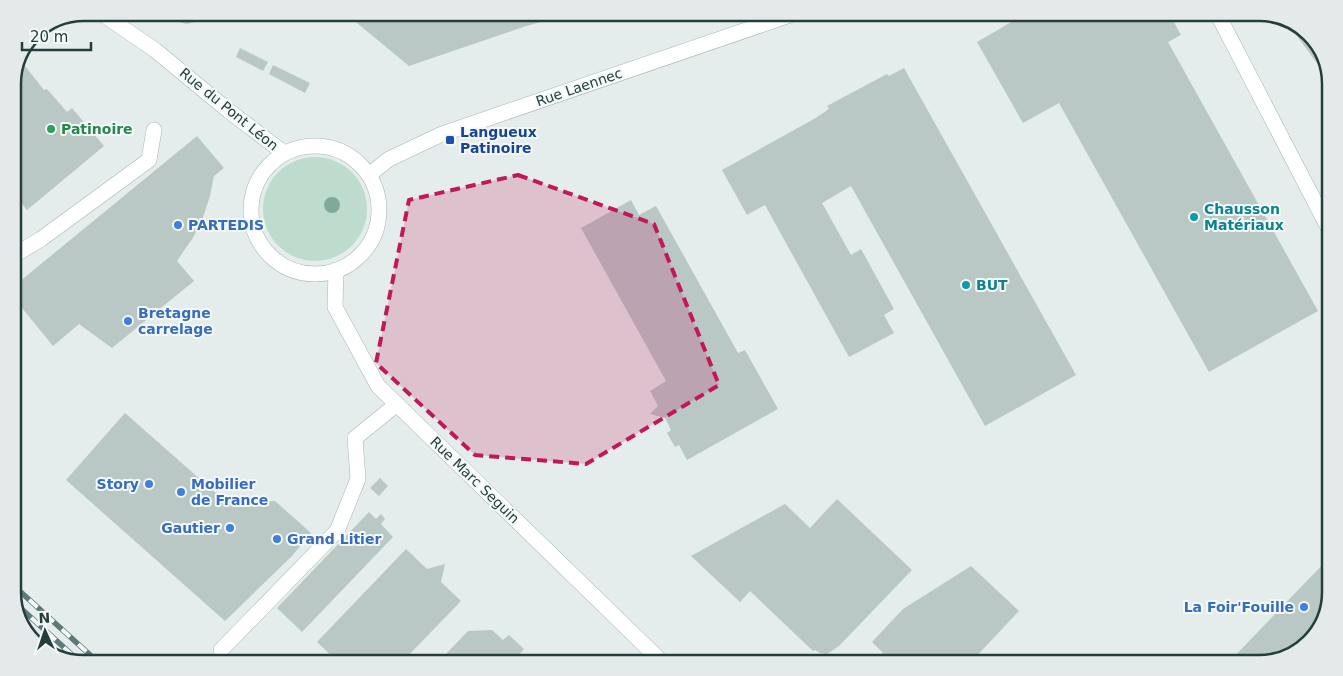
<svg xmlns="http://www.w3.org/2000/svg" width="1343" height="676" font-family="'DejaVu Sans',sans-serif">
<rect width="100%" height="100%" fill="#e4edeb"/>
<circle fill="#bedcce" cx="315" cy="209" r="52"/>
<g fill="#b9c7c5">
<polygon points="170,13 203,13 196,22 186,24 176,21"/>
<polygon points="345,13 574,13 526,26 409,66"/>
<polygon points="1008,13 1169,13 1181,35 1168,42 1318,311 1209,372 1059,103 1023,123 977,42 1013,21"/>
<polygon points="1284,18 1291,20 1319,45 1323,58 1316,62"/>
<polygon points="240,48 268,62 263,71 236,57"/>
<polygon points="21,61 44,90 47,89 67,112 72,108 104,146 27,210 13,193 13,80"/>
<polygon points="273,65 310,83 305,93 269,74"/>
<polygon points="904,68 1076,375 985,426 851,186 822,203 851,255 861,249 894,309 884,315 894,333 849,357 765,205 747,215 722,170 814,119 829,109 827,106 887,74 889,76"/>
<polygon points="197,136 224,168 214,176 210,196 203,217 194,236 177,261 194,281 112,348 79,324 53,346 18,303 13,307 13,287"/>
<polygon points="631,200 639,215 656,206 738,353 745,350 778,409 687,460 679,445 675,447 667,433 671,430 665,418 650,414 658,406 650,391 666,381 581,228"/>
<polygon points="125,413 226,502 275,501 311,533 292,556 225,621 66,480"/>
<polygon points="380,478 388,486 379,496 370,488"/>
<polygon points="837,499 912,570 839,646 827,654 820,653 815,650 813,651 750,591 740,602 691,556 785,504 810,528"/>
<polygon points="369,512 376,519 381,514 385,519 381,524 393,537 302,632 277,608"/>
<polygon points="1330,545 1330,591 1323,624 1298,652 1259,663 1228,663 1327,560 1322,555"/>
<polygon points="406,549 427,569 445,564 441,582 461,601 401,663 339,663 317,642"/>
<polygon points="971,566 1019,611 970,663 873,663 883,653 872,642 903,609"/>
<polygon points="492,630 503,640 509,635 524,649 518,656 527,663 441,663 446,658 444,656 468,631"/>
</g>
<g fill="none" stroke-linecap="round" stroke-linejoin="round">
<defs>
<g id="minor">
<polyline points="101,13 155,50 229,111 284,153"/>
<polyline points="1217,13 1330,231"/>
<circle cx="315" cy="210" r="64"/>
<polyline points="369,175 389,159 442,134 796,13"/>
<polyline points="13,256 41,239 149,160 154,130"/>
<polyline points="336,270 335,307 378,386 663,663"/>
<polyline points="221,650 337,531 358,479 355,438 397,404"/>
</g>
</defs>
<use href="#minor" stroke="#a7b5b3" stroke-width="16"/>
<use href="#minor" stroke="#fff" stroke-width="15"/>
<defs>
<g id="rail">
<polyline points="13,585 99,663"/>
<polyline points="15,603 80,662"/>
</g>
</defs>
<use href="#rail" stroke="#5f7978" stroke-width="5.5"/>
<use href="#rail" stroke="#f4f9f8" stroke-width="4" stroke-dasharray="11" stroke-linecap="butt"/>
</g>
<circle fill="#81a99b" cx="332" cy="205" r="8"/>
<path fill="#c2185b" fill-opacity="0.2" stroke="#c2185b" stroke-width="4" stroke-dasharray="10 6" stroke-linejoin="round" d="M 518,175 L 654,224 L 719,385 L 586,464 L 475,455 L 376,363 L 409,200 Z"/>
<circle fill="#2e9e5b" stroke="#f4f9f8" stroke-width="2" cx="51" cy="129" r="5"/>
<rect fill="#1a4fb4" stroke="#f4f9f8" stroke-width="2" x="445" y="135" width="10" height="10" rx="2.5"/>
<g fill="#0f9aa8" stroke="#f4f9f8" stroke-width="2">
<circle cx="1194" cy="217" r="5"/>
<circle cx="966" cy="285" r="5"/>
</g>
<g fill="#3f7fe0" stroke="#f4f9f8" stroke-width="2">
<circle cx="178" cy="225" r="5"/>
<circle cx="128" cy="321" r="5"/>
<circle cx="149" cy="484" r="5"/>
<circle cx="181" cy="492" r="5"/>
<circle cx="230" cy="528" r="5"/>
<circle cx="277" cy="539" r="5"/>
<circle cx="1304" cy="607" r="5"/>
</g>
<g text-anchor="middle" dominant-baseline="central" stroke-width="4" stroke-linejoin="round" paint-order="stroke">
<g font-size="14" fill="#243d3d" stroke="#f4f9f8">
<text transform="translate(579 87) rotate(-19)">Rue Laennec</text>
<text transform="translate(229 109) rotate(39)">Rue du Pont Léon</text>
<text transform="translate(475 480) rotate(44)">Rue Marc Seguin</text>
</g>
<g font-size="14" font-weight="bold" fill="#27864d" stroke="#f4f9f8" text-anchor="start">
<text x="61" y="129">Patinoire</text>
</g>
<g font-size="14" font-weight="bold" fill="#164399" stroke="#f4f9f8" text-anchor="start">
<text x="460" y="132">Langueux<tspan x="460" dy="16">Patinoire</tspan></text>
</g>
<g font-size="14" font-weight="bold" fill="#0d838f" stroke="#f4f9f8" text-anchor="start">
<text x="1204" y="209">Chausson<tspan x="1204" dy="16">Matériaux</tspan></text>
<text x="976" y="285">BUT</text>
</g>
<g font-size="14" font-weight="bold" fill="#366cbe" stroke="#f4f9f8" text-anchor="start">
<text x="188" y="225">PARTEDIS</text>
<text x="138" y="313">Bretagne<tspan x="138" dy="16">carrelage</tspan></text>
<text x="139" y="484" text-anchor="end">Story</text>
<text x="191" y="484">Mobilier<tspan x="191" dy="16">de France</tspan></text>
<text x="220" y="528" text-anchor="end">Gautier</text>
<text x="287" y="539">Grand Litier</text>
<text x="1294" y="607" text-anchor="end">La Foir'Fouille</text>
</g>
</g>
<path d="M0 0H1343V676H0ZM84 21H1259A63 63 0 0 1 1322 84V592A63 63 0 0 1 1259 655H84A63 63 0 0 1 21 592V84A63 63 0 0 1 84 21Z" fill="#e3eae9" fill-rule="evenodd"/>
<path fill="none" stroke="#243d3d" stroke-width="2.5" d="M84 21H1259A63 63 0 0 1 1322 84V592A63 63 0 0 1 1259 655H84A63 63 0 0 1 21 592V84A63 63 0 0 1 84 21Z"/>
<g transform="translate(45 631) rotate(357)" stroke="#f4f9f8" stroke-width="4" paint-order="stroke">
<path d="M0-4L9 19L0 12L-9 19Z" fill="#243d3d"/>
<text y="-8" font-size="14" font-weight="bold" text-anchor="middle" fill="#243d3d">N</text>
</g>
<path d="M22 42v8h69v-8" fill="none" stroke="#243d3d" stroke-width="2.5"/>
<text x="30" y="42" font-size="15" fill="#243d3d" stroke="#f4f9f8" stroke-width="4" paint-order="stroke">20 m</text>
</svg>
